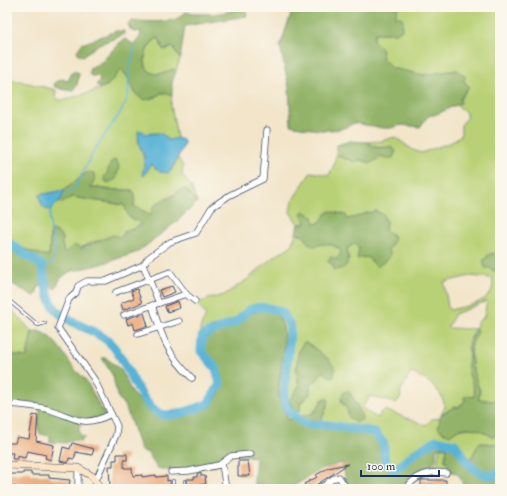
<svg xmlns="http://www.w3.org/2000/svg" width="507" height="496" font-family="'IM FELL Double Pica',serif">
<rect width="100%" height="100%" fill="#fbf7ec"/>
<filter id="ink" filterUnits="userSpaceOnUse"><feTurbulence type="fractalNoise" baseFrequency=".025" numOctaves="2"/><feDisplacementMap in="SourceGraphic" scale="8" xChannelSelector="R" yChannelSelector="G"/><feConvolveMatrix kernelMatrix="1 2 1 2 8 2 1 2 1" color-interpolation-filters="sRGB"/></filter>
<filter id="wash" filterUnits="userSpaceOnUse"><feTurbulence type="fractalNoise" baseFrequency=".012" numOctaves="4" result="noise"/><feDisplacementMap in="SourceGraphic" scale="16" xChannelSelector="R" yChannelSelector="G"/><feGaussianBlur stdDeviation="0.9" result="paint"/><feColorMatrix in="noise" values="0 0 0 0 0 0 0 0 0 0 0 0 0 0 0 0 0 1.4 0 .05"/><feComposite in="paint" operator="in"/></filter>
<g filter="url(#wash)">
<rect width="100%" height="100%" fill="#f2e5ca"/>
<g fill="#b9d176" stroke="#6a806a" fill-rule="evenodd">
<path d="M 398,7 L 500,7 L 500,256 L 494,254 L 490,268 L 500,267 L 500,398 L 492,401 L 478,399 L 477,396 L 480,391 C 471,371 469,354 474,332 L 468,343 L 469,354 L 468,365 L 475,391 L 474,398 L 464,398 L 465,401 L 458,407 L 454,407 L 441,415 L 445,407 C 442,389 427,379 411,373 L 400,392 L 401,397 L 396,403 L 369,396 L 367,402 L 362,407 L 372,415 L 379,418 L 380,413 L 385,410 L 426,425 L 432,419 L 440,418 L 454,431 C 470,427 478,427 492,437 L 500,434 L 500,444 L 479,443 L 469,462 L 466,464 L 454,445 L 425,442 L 397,465 L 391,465 L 375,430 L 321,421 L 327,407 L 323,399 C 314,413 305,424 286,419 L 287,415 C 268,386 289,370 284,341 C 282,331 277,321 273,311 L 267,309 L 258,311 L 232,327 L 209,335 L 204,340 C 196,329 202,326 206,315 L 197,304 L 208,299 L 224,295 L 248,279 L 271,259 L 291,246 L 296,233 L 304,236 L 307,239 L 330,244 L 341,250 L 340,255 L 336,259 L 330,257 L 328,262 L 333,265 L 333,270 L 349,260 L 347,249 L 355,242 L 363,258 L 367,256 L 377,267 L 394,241 L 393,235 L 385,230 L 386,222 L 383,215 L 376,211 C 365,212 358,218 347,219 L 345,215 L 329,211 L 319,223 L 315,224 L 313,217 L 307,214 L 307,221 L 304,224 L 298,224 L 290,212 L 292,201 L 311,172 L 329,175 L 334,165 L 336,154 C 342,159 347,158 354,162 L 360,160 L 371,163 L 382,156 L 391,147 L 376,147 L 368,142 L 381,141 L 395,137 L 413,150 L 421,153 L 452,142 L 461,135 L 461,125 L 467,118 L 465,111 L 455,105 L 461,103 L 460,100 L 469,86 L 464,82 L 464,79 L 456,70 L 424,75 L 391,68 L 383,59 L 381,48 L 373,40 L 375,33 L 396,33 L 395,17 ZM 470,276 L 492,278 C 498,302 467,306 450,310 L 448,308 L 444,282 ZM 487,301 L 484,317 L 478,322 L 475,329 L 447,328 L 455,314 ZM 311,345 L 318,352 L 329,359 L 317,380 L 310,384 L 306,399 L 300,403 L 300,410 L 295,412 L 289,401 L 299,386 L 296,371 L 299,349 ZM 349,391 L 360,411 L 362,419 L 349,418 L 347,408 L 341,401 Z"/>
<path d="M 159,38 L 161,46 L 167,50 L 173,47 L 180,59 L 176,71 L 173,69 C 140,88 137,48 159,38 Z"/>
<path d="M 121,70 L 127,76 L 133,92 L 155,98 L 161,93 L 172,94 L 171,105 L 177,138 L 169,140 C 157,131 151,130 138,140 L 145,163 L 143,173 L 147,170 L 151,164 L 155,169 L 173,166 L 174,162 L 178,158 L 183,166 L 182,175 L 191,186 L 197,202 L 186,189 C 179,190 178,192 172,196 C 163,201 151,202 152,215 L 134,206 L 135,194 L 132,190 C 112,190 95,190 77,180 C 67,190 55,194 41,194 L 54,206 L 59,201 L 72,197 L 125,205 L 129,217 L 142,223 L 135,228 L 126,230 L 121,237 L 92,242 L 81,248 L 64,254 L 62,244 L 50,235 L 49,256 C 39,255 24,249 16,245 C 12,243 12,238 7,236 L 7,78 L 56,90 L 55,97 L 59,100 L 65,100 L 97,90 L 108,85 Z"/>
<polygon points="7,307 10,307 32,332 27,357 7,354"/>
<polygon points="439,448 447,448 445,460 453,472 431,470 438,460"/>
</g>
<g fill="#92b367" stroke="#567162">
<path d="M 299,7 L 398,7 L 395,17 L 401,17 L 403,19 L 402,29 L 396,33 L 375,33 L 373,40 L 381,48 L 383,59 L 391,68 L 424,75 L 457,70 L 465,76 L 464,82 L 469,86 L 460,99 L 461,103 C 449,107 440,115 428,116 L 420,127 L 400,125 L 391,128 L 383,128 L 354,123 C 337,135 309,129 291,125 L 289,88 L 280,46 L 291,14 Z"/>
<path d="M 242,9 L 246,10 L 247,16 L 185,26 L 180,59 L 173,47 L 163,50 L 159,38 C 137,47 140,88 173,69 L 176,71 L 172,83 L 172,94 L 161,93 C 133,115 134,77 121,70 L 108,85 L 99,88 L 96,85 L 99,81 L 100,76 L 91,76 L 89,73 L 90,68 L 103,61 L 118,44 L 125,39 L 133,44 L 140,37 L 141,31 L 134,32 L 130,29 L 128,24 L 132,21 C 144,21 173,24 181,16 C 183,15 184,13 186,12 L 193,14 L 216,14 Z"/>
<polygon points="116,31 124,31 124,34 111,40 99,44 83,56 78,54 77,51 82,44"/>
<polygon points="73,71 79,73 77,85 72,91 61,89 54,86 55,82 62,79 68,81"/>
<path d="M 350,141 L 368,142 C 373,149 382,149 391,147 L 396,151 L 393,158 L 384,158 L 382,156 L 371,163 L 360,160 L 354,162 C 347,158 342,159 336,154 L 337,145 Z"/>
<path d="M 113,160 L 117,161 L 119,167 L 116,179 L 108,183 L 105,181 L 104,177 C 109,173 108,165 113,160 Z"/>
<path d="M 87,172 L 94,173 L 95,180 L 90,187 L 107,190 L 132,190 L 135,194 L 134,206 L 151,215 C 153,202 163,202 172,196 C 178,192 179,190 186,189 L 197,202 L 181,218 L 138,252 L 101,264 L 69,272 L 61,278 L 55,289 L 51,286 L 49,280 L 37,289 L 37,294 L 34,296 L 7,281 L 7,236 C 12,238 12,242 16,245 C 24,249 39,255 49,256 L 51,229 L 57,232 L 63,239 L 62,244 L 64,253 L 74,245 L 81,248 L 113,235 L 121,237 L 126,230 L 135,228 L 142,224 L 129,217 L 124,205 L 72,197 L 61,204 L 59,201 L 62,197 L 64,190 Z"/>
<path d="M 304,211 L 313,217 L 315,224 L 319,223 L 329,211 L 346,215 L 347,219 C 358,218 365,212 376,211 L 383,215 L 386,222 L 385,230 L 393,235 L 394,241 L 387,249 L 390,253 L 389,258 L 377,267 L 367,257 L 357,259 L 359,248 L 355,243 L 347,249 C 349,263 349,269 333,270 L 333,265 L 328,262 L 330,257 L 336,259 L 340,255 L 341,250 C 332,243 325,243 314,246 L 308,243 L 304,236 L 296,233 L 298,224 L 304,224 L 307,222 L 304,220 L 301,213 Z"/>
<polygon points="494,253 500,256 500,267 494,271 490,268 485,268 483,261 488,255"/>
<path d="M 267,309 C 297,317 278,371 278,393 C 278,402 282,408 287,415 L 286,419 L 302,420 L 303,416 L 314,413 L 323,399 L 327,398 L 329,401 L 321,421 L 375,430 L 387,442 L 387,460 L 391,465 L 397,465 C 415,449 424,437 449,440 L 449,444 L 454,445 L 466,464 L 469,462 L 479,443 L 500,444 L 500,489 L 464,489 L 460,476 L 453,472 L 445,460 L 447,447 L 438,447 L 436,450 L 436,459 L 429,469 L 413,474 L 399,489 L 392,489 L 389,485 L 384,483 L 374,487 L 348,488 L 342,463 L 324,468 L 290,488 L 258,489 L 254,482 L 256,457 L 231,454 L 215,466 L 172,471 L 157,468 L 147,452 L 141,451 L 126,408 L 117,396 L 113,376 L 102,358 L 106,358 L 121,370 L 132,393 L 149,411 L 162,418 L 186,416 L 206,408 L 216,399 L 223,387 L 222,375 L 217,365 L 203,349 L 204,340 L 209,335 L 232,327 L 252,313 Z"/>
<path d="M 475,329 L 478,331 L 470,348 L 473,371 L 480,391 L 478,399 L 492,401 L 500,398 L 500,434 L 492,437 C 479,428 463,423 450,435 L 442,432 L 438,427 L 441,415 L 454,407 L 459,407 L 465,401 L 464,397 L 469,396 L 474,397 C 475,387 470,380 468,370 C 467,365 470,360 469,355 C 468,341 471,341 475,329 Z"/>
<path d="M 38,331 C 56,336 65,357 75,370 C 79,374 83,376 86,381 C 94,393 98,406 108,418 L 109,421 C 98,423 74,414 80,435 L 85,437 L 81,441 L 72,440 L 66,443 L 50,442 L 50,436 L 40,434 L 38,427 L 40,407 L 7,401 L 7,354 L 27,357 L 32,332 Z"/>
<path d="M 304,342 C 314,346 329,359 335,368 L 334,376 L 329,377 L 323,371 L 317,380 L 310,384 L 310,394 L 300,403 L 300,410 L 296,412 L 289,401 L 299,386 C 297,372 294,354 304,342 Z"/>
<path d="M 349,391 L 360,411 L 362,419 L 356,423 L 349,418 C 349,408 341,404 341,397 L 344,392 Z"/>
</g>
<g fill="#59b3d6" stroke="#3a719a">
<path d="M 138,131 L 143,131 L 146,134 L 161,133 L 169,140 L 177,138 L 184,140 L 184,145 L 171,171 L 168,173 L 160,172 L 151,164 L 144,176 L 142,175 C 144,165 147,153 139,145 Z"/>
<polygon points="64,190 62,198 51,210 45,209 42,206 39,195"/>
</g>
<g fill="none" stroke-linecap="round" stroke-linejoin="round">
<g stroke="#59b3d6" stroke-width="1.5">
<polyline points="63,195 74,189 95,149 120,113 128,97 129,70 135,48"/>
<path d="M 42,267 L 52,263 C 61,245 45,228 51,210"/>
</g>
<path stroke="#59b3d6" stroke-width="9" d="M 7,241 L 25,255 L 41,264 C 45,275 46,292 51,302 C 63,326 95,326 112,345 C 128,362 139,405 161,414 C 171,418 198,408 208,404 L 220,384 L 216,368 L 201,351 L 202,337 C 212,329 222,328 234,323 C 239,321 243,315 248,311 C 258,304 271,308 282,312 L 290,325 L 290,335 L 284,398 C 286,413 297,418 308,425 L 320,424 L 374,432 L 384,444 C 384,457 383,463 395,470 L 415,453 L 436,440 L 455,444 C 465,458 470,472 489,475 C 493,476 497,475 500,471"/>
</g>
<g id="blocks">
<g fill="#eba575">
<polygon points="172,286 175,292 162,297 159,290"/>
<polygon points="137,289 142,303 123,310 121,303 134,298 131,291"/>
<polygon points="178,301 180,308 167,312 165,306"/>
<polygon points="144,313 148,326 135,330 133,323 128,325 126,319"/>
<polygon points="33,415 38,416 36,441 54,445 51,460 45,458 46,455 27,451 25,458 17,456 17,459 12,459 13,453 7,453 7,443 15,443 17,437 29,439"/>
<polygon points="72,443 94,449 92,455 76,452 74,459 69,458 68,463 60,461 63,447 70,449"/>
<polygon points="117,454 127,454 127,460 124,460 124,468 132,468 133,476 142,475 142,477 156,475 156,477 167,476 167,481 170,480 170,489 120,489 120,487 110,487 109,466 113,466 113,460 117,460"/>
<polygon points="238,461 248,461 250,476 238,476"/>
<polygon points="348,464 313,487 307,489 304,484 317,477 316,475 328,468"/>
<polygon points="23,472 31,472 31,475 49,475 49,478 70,480 69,487 55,486 55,489 15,489 15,487 7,486 7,474 23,474"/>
<polygon points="201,473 201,476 205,476 206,484 197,485 197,488 188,489 187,479 194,479 194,477 197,477 197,474"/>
<polygon points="421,480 446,480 446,486 429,485 429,489 421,489"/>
</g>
</g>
</g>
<g filter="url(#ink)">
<use href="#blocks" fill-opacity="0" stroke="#3b4a6e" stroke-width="1"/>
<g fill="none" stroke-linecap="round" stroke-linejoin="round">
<defs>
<g id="lane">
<polyline points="7,299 38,325 45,323"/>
<polyline points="185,481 185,489"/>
<polyline points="173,489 173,481"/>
</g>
<g id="street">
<polyline points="143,265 159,303"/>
<polyline points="116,292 170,272 187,295 195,301"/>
<path d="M 152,305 C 162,337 167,354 192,378"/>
<polyline points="124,315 186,294"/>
<polyline points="138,334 179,321"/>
<path d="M 7,404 C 20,405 34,406 47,409 C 76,417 81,429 111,414"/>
<polyline points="222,464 226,489"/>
<polyline points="171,472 189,471 219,465 231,456 251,454"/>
<polyline points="96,480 116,435 117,426 94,379 58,328 69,299 76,293 78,286 87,281 106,281 143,265 148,258 170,242 196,233 212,207 230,195 263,179 267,130"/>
<polyline points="78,489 78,468"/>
<polyline points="317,489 327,484"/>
<path d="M 325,489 C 327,482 332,478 339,477 L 347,489"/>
<polyline points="381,489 386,489"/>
<path d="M 406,489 C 415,475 431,470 446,473"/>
</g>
<polyline id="secondary" points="7,465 78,468 92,476 101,489"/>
</defs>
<use href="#lane" stroke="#3b4a6e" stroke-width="4"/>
<use href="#street" stroke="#3b4a6e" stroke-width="7"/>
<use href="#secondary" stroke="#3b4a6e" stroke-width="8"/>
<use href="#lane" stroke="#fff" stroke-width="2.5"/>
<use href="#street" stroke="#fff" stroke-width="5.5"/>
<use href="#secondary" stroke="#fee4c6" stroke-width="7"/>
</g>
</g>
<rect width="507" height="496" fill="none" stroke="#fbf7ec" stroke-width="24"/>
<path d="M361 470v6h78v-6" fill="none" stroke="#1b2f5e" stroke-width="2"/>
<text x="367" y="470" font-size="12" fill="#1b2f5e" stroke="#fbf7ec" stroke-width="3" paint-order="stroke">100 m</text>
</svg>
